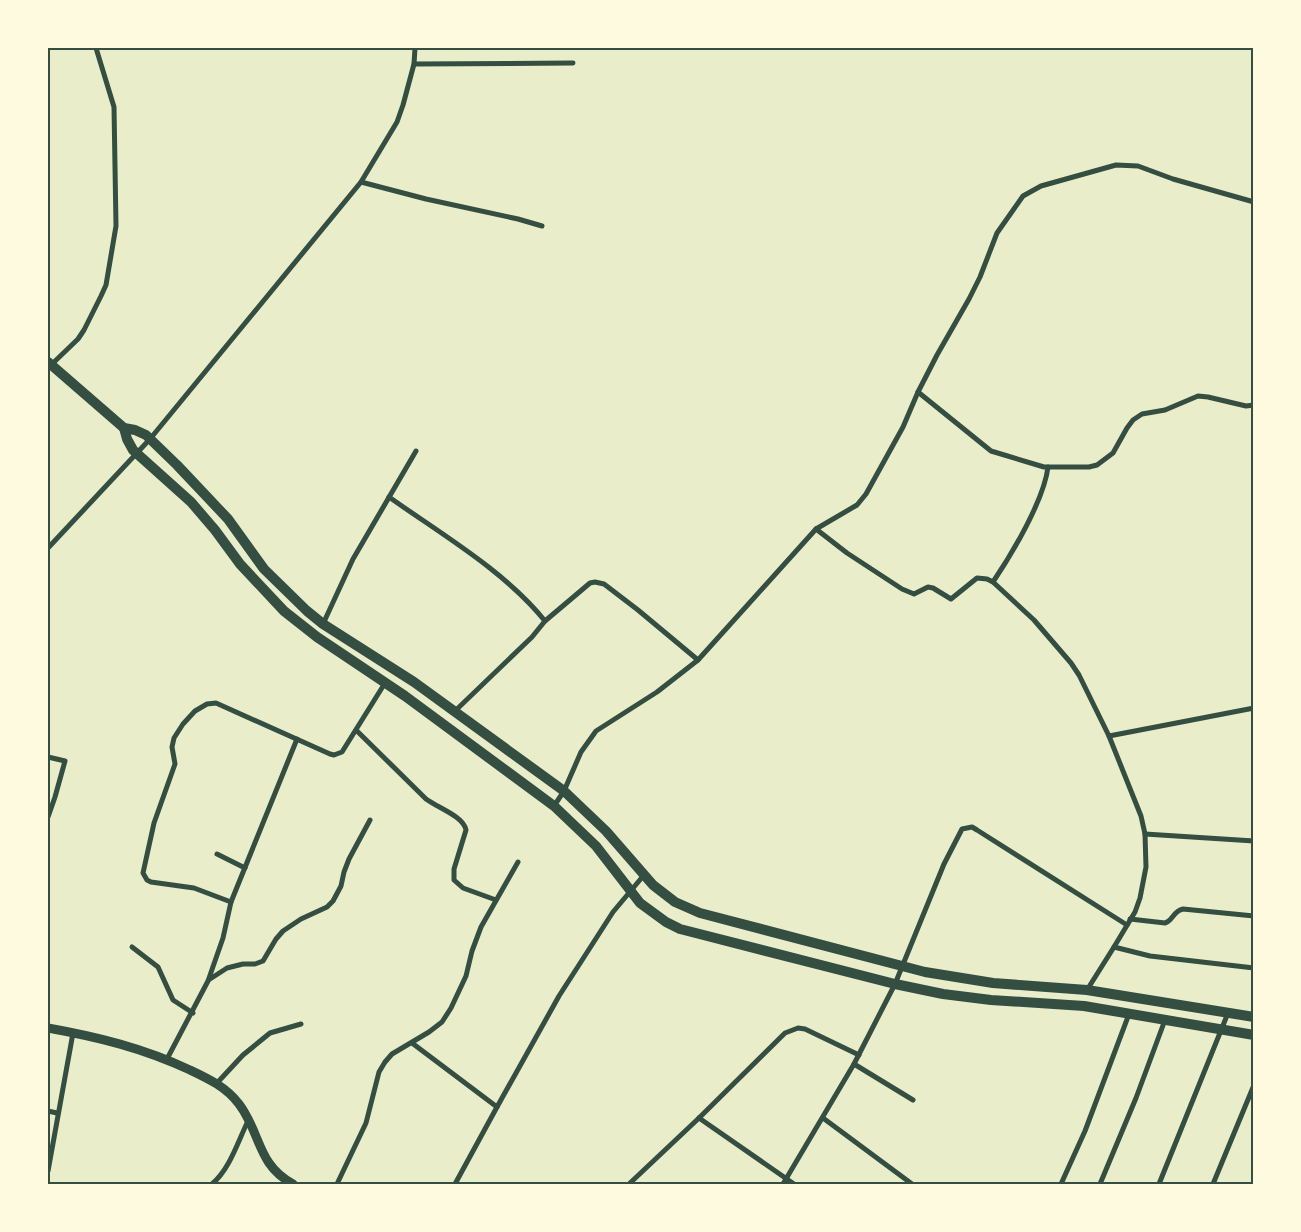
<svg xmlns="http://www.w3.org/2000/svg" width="1301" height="1232" font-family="Manrope,sans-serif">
<rect width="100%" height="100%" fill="#e9edc9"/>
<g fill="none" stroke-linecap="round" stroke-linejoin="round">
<g stroke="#344e41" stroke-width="5">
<polyline points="414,64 573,63"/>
<polyline points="361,182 426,199 518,219 542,226"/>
<polyline points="51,365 78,339 84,330 101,296 106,285 116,226 114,107 96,48"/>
<polyline points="918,392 991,451 1044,467 1089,467 1097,465 1113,453 1127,428 1133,420 1142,414 1165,410 1198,396 1208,397 1246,406 1254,405"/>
<path d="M 389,497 C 441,534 505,571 545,621"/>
<polyline points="816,529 847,553 902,589 914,594 928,587 933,588 951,599 977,578 987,579 993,582 1034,620 1071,663 1079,675 1109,736 1141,816 1145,834 1146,867 1140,898 1135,912 1114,947 1087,990"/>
<polyline points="48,548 150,439 361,182 397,122 403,105 414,64 415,48"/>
<path d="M 993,582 C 1012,554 1044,500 1048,467"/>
<polyline points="323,624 353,559 416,451"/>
<polyline points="455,711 532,637 545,621 590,583 595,582 604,584 638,610 698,660"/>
<path d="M 356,730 L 426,799 C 438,808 463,816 466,830 L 454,869 L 454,880 L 463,888 L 496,900"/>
<polyline points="1109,736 1254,708"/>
<polyline points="48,757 65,761 55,797 48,817"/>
<polyline points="554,806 564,791 581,752 596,731 657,692 698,660 816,529 857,505 866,494 903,427 918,392 937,355 969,299 980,277 997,233 1023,196 1041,186 1116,165 1138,166 1173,179 1254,202"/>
<polyline points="1145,834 1254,841"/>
<polyline points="217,854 245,868"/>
<polyline points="231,902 194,888 151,882 147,880 143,873 154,823 175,764 172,747 174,738 183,724 195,711 207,704 216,703 330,754 334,755 342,752 385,683"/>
<path d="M 1130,919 L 1165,923 C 1173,921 1173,911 1183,909 L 1254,916"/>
<polyline points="132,947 158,967 173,1000 193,1013"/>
<polyline points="1114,947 1150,956 1254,968"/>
<polyline points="210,979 227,968 243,964 255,964 263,961 276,939 283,931 301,919 327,907 333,901 341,886 344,872 349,859 370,820"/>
<polyline points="412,1043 497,1107"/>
<polyline points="167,1059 208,981 223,938 231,902 297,739"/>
<polyline points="854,1064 913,1100"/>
<polyline points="217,1083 243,1055 270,1033 301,1024"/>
<polyline points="48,1111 57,1113"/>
<polyline points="699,1118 794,1184"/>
<polyline points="823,1118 912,1184"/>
<polyline points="48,1171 73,1033"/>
<path d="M 212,1184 C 230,1169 238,1141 248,1121"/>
<polyline points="337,1184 366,1123 379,1072 385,1062 392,1054 429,1032 442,1022 451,1008 466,976 472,951 481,927 518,862"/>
<polyline points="455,1184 497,1107 559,996 613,912 644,875"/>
<polyline points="629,1184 699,1118 785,1033 798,1028 805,1029 859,1055"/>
<polyline points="783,1184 854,1064 895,984 944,864 962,829 972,827 977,830 1127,925"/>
<polyline points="1061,1184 1085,1131 1129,1014"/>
<polyline points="1100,1184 1136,1098 1165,1020"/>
<polyline points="1159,1184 1228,1013"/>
<polyline points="1213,1184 1254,1085"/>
</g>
<path stroke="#344e41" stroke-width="9" d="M 48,1028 C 98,1037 143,1048 190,1070 C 209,1079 226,1087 239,1104 C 261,1133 257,1165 293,1184"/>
<g stroke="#344e41" stroke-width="10">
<polyline points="48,362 124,428 135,430 146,435 177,465 228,519 264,569 307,611 323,624 414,682 564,791 606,831 653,885 675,902 700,913 925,972 993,983 1087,990 1254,1017"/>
<polyline points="124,428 127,439 133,450 191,502 215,530 240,564 284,611 317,637 405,696 554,806 596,846 640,903 666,922 680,929 895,984 943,994 991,1000 1084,1006 1254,1035"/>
</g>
</g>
<rect width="1301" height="1232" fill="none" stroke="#fefae0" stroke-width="98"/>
<rect x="49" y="49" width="1203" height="1134" fill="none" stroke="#344e41" stroke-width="2"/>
</svg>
